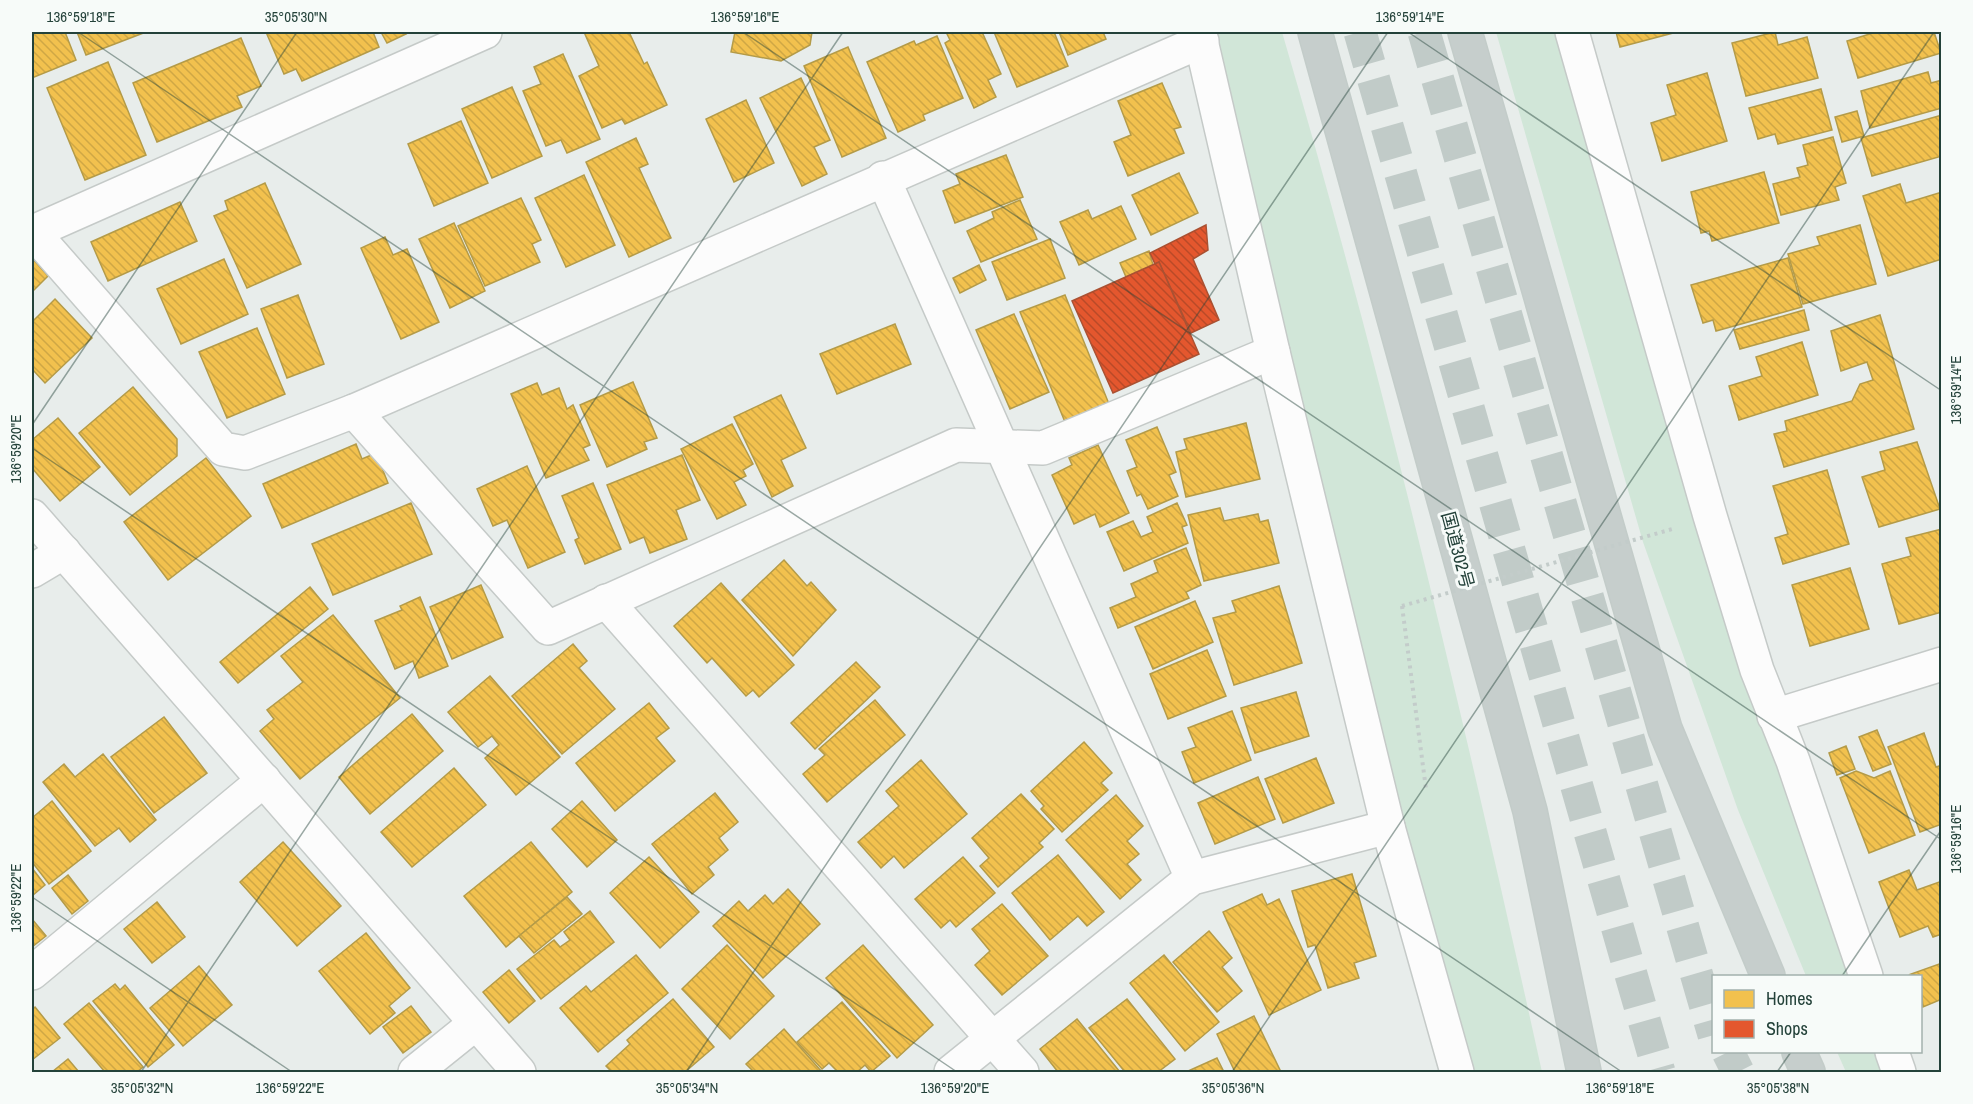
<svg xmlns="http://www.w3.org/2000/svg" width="1973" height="1104" font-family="'Archivo Narrow','Noto Sans JP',sans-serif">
<defs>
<pattern id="homes-back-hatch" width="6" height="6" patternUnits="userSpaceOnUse" patternTransform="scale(1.5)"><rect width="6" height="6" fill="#f2c14e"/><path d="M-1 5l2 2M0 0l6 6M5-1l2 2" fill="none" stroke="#cfa745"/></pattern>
<pattern id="shops-back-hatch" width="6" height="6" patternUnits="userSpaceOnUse" patternTransform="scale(1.5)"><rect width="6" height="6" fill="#e4572e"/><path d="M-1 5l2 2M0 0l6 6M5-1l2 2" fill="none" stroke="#b94a28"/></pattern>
</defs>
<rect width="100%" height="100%" fill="#e8edeb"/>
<g fill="#d1e6d8">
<path d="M 1213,32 L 1282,32 C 1383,375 1465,723 1542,1072 L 1471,1072 C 1374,729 1296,379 1213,32 Z"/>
<polygon points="1496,32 1558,32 1787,783 1852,976 1806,976 1738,810 1643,542"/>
<polygon points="1837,1052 1877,1052 1884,1072 1846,1072"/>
</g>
<g fill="url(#homes-back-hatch)" stroke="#b49b48" stroke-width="1.5">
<polygon points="32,32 65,32 76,60 32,78"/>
<polygon points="77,32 146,32 86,55"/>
<polygon points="266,32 373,32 379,47 302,81 296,69 284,74"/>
<polygon points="381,32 404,32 406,34 387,43"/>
<polygon points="584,32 629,32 644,64 647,62 667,105 625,124 622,119 602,128 579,76 599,66"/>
<polygon points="735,32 812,32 810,45 781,61 731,52"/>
<polygon points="946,32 982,32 1001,74 988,80 996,97 974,108 945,43 950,40"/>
<polygon points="994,32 1054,32 1068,66 1017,87"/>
<polygon points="1059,32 1103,32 1106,39 1068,55"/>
<polygon points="1616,32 1677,32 1620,47"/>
<polygon points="1775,32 1778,45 1807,37 1818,78 1746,96 1732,43"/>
<polygon points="1876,32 1934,32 1941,53 1858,78 1847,41"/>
<polygon points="937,36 963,98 923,115 925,120 898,132 867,62 914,41 916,45"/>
<polygon points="241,38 261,86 237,96 242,107 157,142 133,83"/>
<polygon points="848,47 886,138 842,157 804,66"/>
<polygon points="563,54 600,139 567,153 561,140 546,146 523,91 541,84 534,67"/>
<polygon points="108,62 146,155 85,180 47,88"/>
<polygon points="1928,72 1931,83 1942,80 1942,108 1870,128 1861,91"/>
<polygon points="1707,73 1727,141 1662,161 1651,123 1676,115 1667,85"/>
<polygon points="801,78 830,140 814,147 827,174 802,186 760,98"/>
<polygon points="1162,83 1181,127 1174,129 1184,153 1128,176 1114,142 1131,135 1118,101"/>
<polygon points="512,87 542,156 492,178 462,109"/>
<polygon points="1821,89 1832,130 1778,144 1775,134 1758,139 1749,108"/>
<polygon points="746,100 774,163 734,182 706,119"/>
<polygon points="1857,111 1864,136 1842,142 1835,117"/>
<polygon points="1942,115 1942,156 1872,176 1861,138"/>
<polygon points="461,121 488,183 434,206 408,144"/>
<polygon points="1833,137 1846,183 1835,187 1839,200 1781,215 1773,184 1800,177 1797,168 1808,165 1803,145"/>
<polygon points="636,138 648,164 639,168 671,238 629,257 586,162"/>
<polygon points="1006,155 1023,197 955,223 943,191 960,184 956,174"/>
<polygon points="1764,172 1779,223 1712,241 1709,231 1701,233 1691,192"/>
<polygon points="1179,173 1198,213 1151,235 1132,195"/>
<polygon points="584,175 615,245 566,267 535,198"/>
<polygon points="265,183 301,264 247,288 214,216 228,210 225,201"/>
<polygon points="1900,184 1906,203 1942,192 1942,259 1888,276 1863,196"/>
<polygon points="521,198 541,240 532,244 540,262 485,286 458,226"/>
<polygon points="1020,200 1037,239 981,262 967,231 994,218 992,212"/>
<polygon points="180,202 197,241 108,281 91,242"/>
<polygon points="1121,206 1136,239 1079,265 1060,222 1088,210 1092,219"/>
<polygon points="454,223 485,291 450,308 419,239"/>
<polygon points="1860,225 1876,284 1803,304 1788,254 1820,245 1817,237"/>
<polygon points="385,237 393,255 407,249 439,322 401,339 361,248"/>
<polygon points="1050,239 1065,278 1007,300 992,262"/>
<polygon points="1149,251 1153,265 1126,277 1120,263"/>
<polygon points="32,258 48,276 32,292"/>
<polygon points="1788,258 1802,307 1716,331 1713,320 1703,323 1691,285"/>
<polygon points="224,259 248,314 181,344 157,289"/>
<polygon points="979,265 986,280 960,293 953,278"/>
<polygon points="298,295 324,364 287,378 261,309"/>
<polygon points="1065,295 1109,404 1065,422 1020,312"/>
<polygon points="55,299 92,338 45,383 32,369 32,322"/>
<polygon points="1804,310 1809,330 1740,349 1734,330"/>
<polygon points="1014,314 1049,392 1010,409 976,330"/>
<polygon points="1880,315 1914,429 1784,467 1774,434 1787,431 1785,421 1852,401 1860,384 1873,380 1867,362 1841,371 1831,331"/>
<polygon points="895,324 911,364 837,394 820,354"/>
<polygon points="257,328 285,394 227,418 199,352"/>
<polygon points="1802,342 1818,395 1739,420 1729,386 1762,376 1756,357"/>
<polygon points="633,382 657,438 644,442 647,449 607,467 580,405"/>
<polygon points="537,383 542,395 559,388 567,409 573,405 590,445 583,448 589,460 546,478 511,394"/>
<polygon points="133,387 177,439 177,456 130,495 79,433"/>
<polygon points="781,395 806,448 781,460 793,486 772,497 734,417"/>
<polygon points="58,418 100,467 60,501 32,468 32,440"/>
<polygon points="1246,423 1260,479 1186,497 1176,452 1187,449 1184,439"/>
<polygon points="732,424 753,464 743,470 746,476 734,482 746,505 717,519 681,449"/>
<polygon points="1157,427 1176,472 1169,475 1178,496 1148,509 1141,494 1137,496 1127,471 1137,467 1126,440"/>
<polygon points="1917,442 1940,509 1879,527 1862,477 1885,470 1880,452"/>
<polygon points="356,444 362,459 376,453 388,483 282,528 263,484"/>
<polygon points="1098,445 1129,513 1100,527 1095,514 1074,524 1052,475 1072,465 1069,458"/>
<polygon points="682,455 700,500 676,510 687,539 650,553 644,537 630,543 607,485"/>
<polygon points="206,458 251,516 168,580 124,522"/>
<polygon points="527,466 565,552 528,568 507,520 493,526 477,489"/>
<polygon points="1827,470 1849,544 1783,564 1775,538 1788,534 1773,486"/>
<polygon points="593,483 621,549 585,564 575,540 579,538 562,496"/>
<polygon points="411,503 432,554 333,595 312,544"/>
<polygon points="1177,503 1187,525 1182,527 1188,543 1124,571 1107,532 1133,521 1141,537 1153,532 1147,517"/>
<polygon points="1220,508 1224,521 1258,514 1260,522 1268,520 1279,563 1204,581 1188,515"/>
<polygon points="1942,529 1942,612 1899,624 1882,564 1911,556 1906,538"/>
<polygon points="1186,548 1201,585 1186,592 1189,598 1118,628 1110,608 1136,597 1131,584 1158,572 1154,561"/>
<polygon points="784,560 807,586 811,582 836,610 793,656 742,600"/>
<polygon points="1850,568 1869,629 1810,646 1792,585"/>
<polygon points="721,583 794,665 759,697 753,690 746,696 712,658 707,663 674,626"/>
<polygon points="481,585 503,637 452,659 430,607"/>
<polygon points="1279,586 1302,663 1234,685 1213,618 1236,612 1232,601"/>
<polygon points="310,587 328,609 238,683 220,662"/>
<polygon points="420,597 448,666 419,678 413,661 395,669 375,621 402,610 400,606"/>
<polygon points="1195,601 1213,642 1153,669 1135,627"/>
<polygon points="333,615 400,698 300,779 260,731 274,719 267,710 303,682 281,656"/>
<polygon points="573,644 587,661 579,668 615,709 562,754 512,696"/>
<polygon points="1207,650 1226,696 1168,719 1150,674"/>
<polygon points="856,662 880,687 815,749 791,723"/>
<polygon points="490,676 560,757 516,795 485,758 499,745 492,736 478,747 448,712"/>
<polygon points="1296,692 1309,736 1255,753 1241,708"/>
<polygon points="875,700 905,735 827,802 803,774 825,755 819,749"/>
<polygon points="649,703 669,728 656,738 675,761 615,811 576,763"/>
<polygon points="1232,711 1251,760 1194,783 1182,752 1196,747 1188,728"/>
<polygon points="412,714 443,751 370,814 339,777"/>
<polygon points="164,717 207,773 154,813 111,757"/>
<polygon points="1877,730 1891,764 1873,771 1859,737"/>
<polygon points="1924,733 1936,767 1942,765 1942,824 1920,832 1888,747"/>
<polygon points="1084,742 1112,773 1101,783 1108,790 1062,832 1041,809 1044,806 1031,791"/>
<polygon points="1846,746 1855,769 1837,775 1829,753"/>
<polygon points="103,754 156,820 130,842 119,828 95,846 43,782 64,764 75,777"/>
<polygon points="1316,758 1334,803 1283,823 1265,779"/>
<polygon points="921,760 967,814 904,868 894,856 881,868 858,842 899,806 886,791"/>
<polygon points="454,768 486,805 412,867 381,832"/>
<polygon points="1856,771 1874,778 1890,771 1915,835 1869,853 1840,778"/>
<polygon points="1258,777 1275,819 1215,844 1198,803"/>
<polygon points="715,793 738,822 719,838 728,850 708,867 714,875 692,894 652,844"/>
<polygon points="1021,794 1054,829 1039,843 1043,847 998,887 980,866 989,858 972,838"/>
<polygon points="1116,795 1143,826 1127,841 1139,854 1127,864 1141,880 1120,899 1066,840"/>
<polygon points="52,801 91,851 49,884 32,862 32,818"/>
<polygon points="582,801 617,840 587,867 552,829"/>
<polygon points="283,842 341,906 297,946 240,882"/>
<polygon points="531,842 572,892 506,947 464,896"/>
<polygon points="1058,855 1104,912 1087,926 1078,916 1050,940 1012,893"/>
<polygon points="649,857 699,912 660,948 610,893"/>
<polygon points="963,857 995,893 956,927 950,920 941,928 915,899"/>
<polygon points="32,868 45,885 32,896"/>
<polygon points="1909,870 1917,890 1942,881 1942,934 1933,937 1928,926 1900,937 1879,882"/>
<polygon points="1352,874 1376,956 1354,963 1359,978 1328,988 1315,945 1308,947 1292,891"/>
<polygon points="68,875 88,901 72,914 52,888"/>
<polygon points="788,889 820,924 763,978 713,926 739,901 748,911 765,895 773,904"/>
<polygon points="1262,894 1267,905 1279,899 1321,990 1269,1015 1223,912"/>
<polygon points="567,897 582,914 534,953 519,936"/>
<polygon points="157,902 185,937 152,963 124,929"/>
<polygon points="1002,904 1048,956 1002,995 975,965 990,951 972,929"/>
<polygon points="590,911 614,942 541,999 517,969 554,940 560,947 570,940 564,932"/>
<polygon points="32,919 46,936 32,947"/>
<polygon points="1209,931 1232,958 1222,967 1242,991 1217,1012 1173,962"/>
<polygon points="366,933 410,988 389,1006 395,1013 370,1034 319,971"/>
<polygon points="727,945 774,996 730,1039 682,989"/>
<polygon points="863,945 933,1025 897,1058 826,978"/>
<polygon points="636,955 668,993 598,1052 560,1008 586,986 591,992"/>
<polygon points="1164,955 1219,1022 1185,1051 1130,983"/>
<polygon points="1942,963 1942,999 1923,1007 1920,976 1911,974"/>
<polygon points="199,966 232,1005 183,1046 150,1008"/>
<polygon points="509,970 535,1001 509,1023 483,992"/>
<polygon points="115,984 120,990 125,985 174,1045 148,1067 93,1001"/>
<polygon points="673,999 714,1047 685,1072 612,1072 606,1066 630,1044 627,1040"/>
<polygon points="1127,999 1175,1059 1158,1072 1125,1072 1089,1028"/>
<polygon points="842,1002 890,1056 871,1072 865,1065 857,1072 838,1072 829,1063 822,1069 797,1042"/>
<polygon points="89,1003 143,1067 137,1072 105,1072 64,1024"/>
<polygon points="411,1006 431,1032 403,1053 383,1027"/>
<polygon points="35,1007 60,1038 32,1060 32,1010"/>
<polygon points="1254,1016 1281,1072 1235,1072 1217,1034"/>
<polygon points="1077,1019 1120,1072 1058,1072 1040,1049"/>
<polygon points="784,1029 822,1072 754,1072 746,1064"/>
<polygon points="1217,1058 1224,1072 1186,1072"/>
<polygon points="68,1059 79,1072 52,1072"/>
</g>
<g fill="url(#shops-back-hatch)" stroke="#aa5132" stroke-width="1.5">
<polygon points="1206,225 1208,250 1193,259 1219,320 1191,333 1159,262 1155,264 1150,253"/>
<polygon points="1159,262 1199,354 1113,393 1072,301"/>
</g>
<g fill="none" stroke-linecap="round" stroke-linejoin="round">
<g stroke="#c1cbc8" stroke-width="33" stroke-dasharray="33 16" stroke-linecap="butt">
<polyline points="1360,32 1659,1072"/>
<polyline points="1424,32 1714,1035"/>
<polyline points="1728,1052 1738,1072"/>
</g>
<defs>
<g id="minor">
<polyline points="1199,32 1273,352 1388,827 1457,1072"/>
<polyline points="1572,32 1710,516 1757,670 1793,761 1866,976"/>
<polyline points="883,178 1192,878"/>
<polyline points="32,231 223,449 245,453 354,411 1202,41"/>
<polyline points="33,232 485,32"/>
<polyline points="354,411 548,628 956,445 1043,448 1273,352"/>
<polyline points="32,516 519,1072"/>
<polyline points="32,571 64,552"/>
<polyline points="606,601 1022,1072"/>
<polyline points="32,973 264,780"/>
<polyline points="1892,1052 1899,1072"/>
<polyline points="415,1072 476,1023"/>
<polyline points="951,1072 1192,878 1388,827"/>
</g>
<polyline id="tertiary" points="1774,716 1942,664"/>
<g id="trunk">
<polyline points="1315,32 1530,811 1584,1072"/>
<polyline points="1465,32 1665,729 1768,976"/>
<polyline points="1799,1052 1808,1072"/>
</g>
</defs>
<use href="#minor" stroke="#c5cac8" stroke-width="36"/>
<use href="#tertiary" stroke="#c5cac8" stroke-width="36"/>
<use href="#trunk" stroke="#c3ccc9" stroke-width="36"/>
<polyline stroke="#c3ccca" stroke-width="4" stroke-dasharray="3 4.5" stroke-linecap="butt" points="1402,606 1426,789"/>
<use href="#minor" stroke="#fcfcfc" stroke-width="33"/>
<use href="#tertiary" stroke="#fcfcfc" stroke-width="33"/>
<use href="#trunk" stroke="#c6cecc" stroke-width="33"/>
<polyline stroke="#c3ccca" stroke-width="4" stroke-dasharray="3 4.5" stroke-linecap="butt" points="1402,606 1676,528"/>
</g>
<path fill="none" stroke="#24423a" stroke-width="1.5" stroke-opacity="0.45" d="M 78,32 L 1622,1072M 743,32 L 1942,840M 1408,32 L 1942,391M 32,425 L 297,32M 32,448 L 957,1072M 32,897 L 292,1072M 1842,976 L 1942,829M 141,1072 L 843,32M 686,1072 L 1388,32M 1232,1072 L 1934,32M 1777,1072 L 1791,1052"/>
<g text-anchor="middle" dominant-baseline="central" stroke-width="6" stroke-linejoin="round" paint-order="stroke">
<g font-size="18" fill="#24423a" stroke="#f7fbf9">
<text transform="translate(1458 550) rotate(75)">国道302号</text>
</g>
</g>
<rect width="1973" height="1104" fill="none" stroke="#f7fbf9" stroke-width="66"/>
<rect x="1712" y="975" width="210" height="78" fill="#f7fbf9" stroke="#a3b1ad" stroke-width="1.5"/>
<rect x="1724" y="990" width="30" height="18" fill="#f2c14e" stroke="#a3b1ad" stroke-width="1.5"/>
<text x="1766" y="1005" font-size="18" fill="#24423a">Homes</text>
<rect x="1724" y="1020" width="30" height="18" fill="#e4572e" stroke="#a3b1ad" stroke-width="1.5"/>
<text x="1766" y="1035" font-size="18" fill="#24423a">Shops</text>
<rect x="33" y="33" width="1907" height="1038" fill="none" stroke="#24423a" stroke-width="2"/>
<g font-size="15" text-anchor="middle" fill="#24423a">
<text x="81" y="22">136°59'18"E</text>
<text x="296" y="22">35°05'30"N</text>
<text x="745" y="22">136°59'16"E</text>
<text x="1410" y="22">136°59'14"E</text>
<text transform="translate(1956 390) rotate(-90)" y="5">136°59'14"E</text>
<text transform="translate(16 449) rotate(-90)" y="5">136°59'20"E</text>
<text transform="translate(1956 839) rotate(-90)" y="5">136°59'16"E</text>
<text transform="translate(16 898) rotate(-90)" y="5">136°59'22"E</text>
<text x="142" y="1093">35°05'32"N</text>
<text x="290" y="1093">136°59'22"E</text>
<text x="687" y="1093">35°05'34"N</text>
<text x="955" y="1093">136°59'20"E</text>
<text x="1233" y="1093">35°05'36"N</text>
<text x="1620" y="1093">136°59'18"E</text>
<text x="1778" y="1093">35°05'38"N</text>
</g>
</svg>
